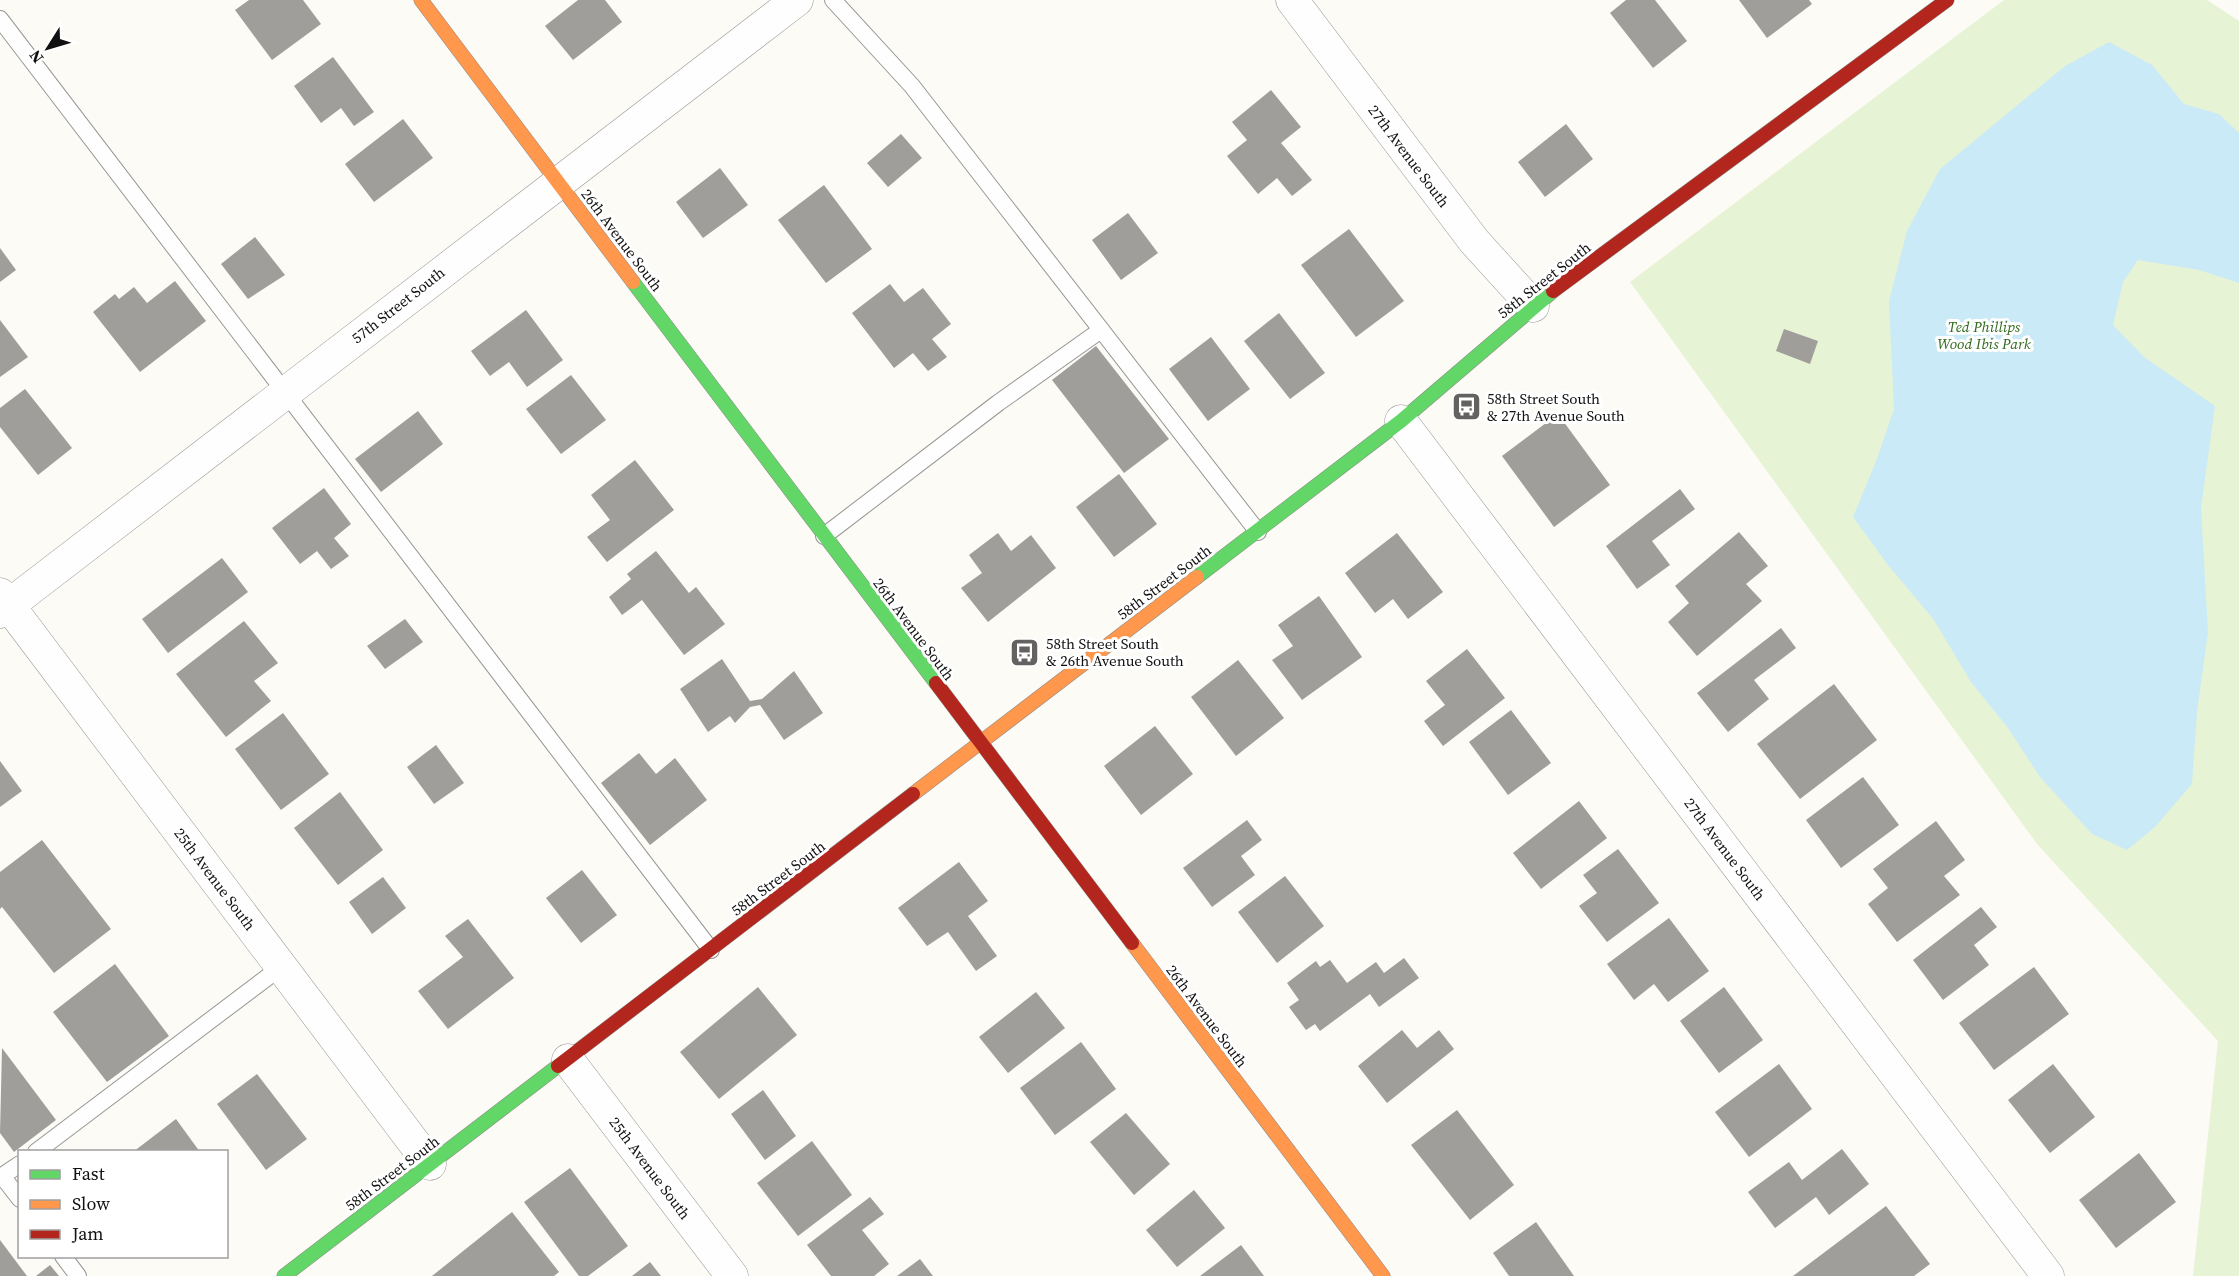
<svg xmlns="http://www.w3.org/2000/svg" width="2239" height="1276" font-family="'Source Serif 4',serif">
<rect width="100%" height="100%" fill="#fcfbf6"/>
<polygon fill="#e7f3d5" points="2004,0 2207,0 2239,21 2239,1276 2193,1276 2218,1041 2037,844 1630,282"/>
<polygon fill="#caeaf7" points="2109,42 2152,65 2184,104 2219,114 2239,133 2239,283 2199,270 2138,260 2123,282 2113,325 2144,357 2215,406 2201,508 2208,632 2197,712 2192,784 2155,827 2127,850 2092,834 2040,777 2008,728 1971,682 1934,620 1888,565 1853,517 1877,459 1894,409 1889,301 1907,231 1940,169 2065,66"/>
<g fill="#a09e9b">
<polygon points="249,0 303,0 321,24 272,60 235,10"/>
<polygon points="578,0 605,0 622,22 573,60 545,26"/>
<polygon points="1626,0 1655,0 1687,41 1653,68 1610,13"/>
<polygon points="1739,0 1809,0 1812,4 1767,38"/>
<polygon points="333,57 374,112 354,126 341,108 321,123 294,86"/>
<polygon points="1271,90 1301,127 1281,143 1312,180 1292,196 1277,178 1258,194 1227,156 1247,140 1232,122"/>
<polygon points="403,119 433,158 374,202 345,164"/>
<polygon points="1566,124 1593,159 1545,197 1518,162"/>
<polygon points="901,134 922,158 888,187 867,163"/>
<polygon points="720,168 748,205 703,238 676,202"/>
<polygon points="824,185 872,249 826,283 778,220"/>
<polygon points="1128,213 1158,253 1121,280 1092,240"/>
<polygon points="1349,229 1404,301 1356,337 1301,265"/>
<polygon points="255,237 285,275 248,299 221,264"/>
<polygon points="0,248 16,270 0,282"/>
<polygon points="175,281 206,321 140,372 93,312 115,294 119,299 134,287 147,303"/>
<polygon points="890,284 904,302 923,288 951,324 932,339 947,357 928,371 913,353 894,368 852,313"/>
<polygon points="526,310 563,360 527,387 509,362 490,376 471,351"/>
<polygon points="1279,313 1325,373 1290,399 1244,341"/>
<polygon points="0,320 28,357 0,377"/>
<polygon points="1784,329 1818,341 1810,364 1776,351"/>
<polygon points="1211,337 1250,389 1208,421 1169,369"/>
<polygon points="1096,346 1169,439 1124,473 1052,380"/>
<polygon points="571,375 606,420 561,454 526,409"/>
<polygon points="25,389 72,448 38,475 0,427 0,408"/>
<polygon points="418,411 443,444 381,492 355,459"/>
<polygon points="1558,414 1610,485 1554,527 1502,456"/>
<polygon points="635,460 674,510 607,562 587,537 610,520 591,495"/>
<polygon points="1119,474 1157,524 1114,557 1076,507"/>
<polygon points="324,488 351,524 334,538 349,556 331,569 317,551 300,564 272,528"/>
<polygon points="1680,489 1695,509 1652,541 1670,565 1637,589 1606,546"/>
<polygon points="1739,532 1768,566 1746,584 1762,601 1697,656 1668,622 1689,603 1675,586"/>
<polygon points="998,533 1011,551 1031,535 1056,568 988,622 961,588 982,573 969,555"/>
<polygon points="1397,533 1443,592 1408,619 1393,599 1375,613 1345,573"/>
<polygon points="656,551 689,593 696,587 725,624 684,655 642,600 622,615 609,597 631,579 627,574"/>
<polygon points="222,558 248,592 168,653 142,619"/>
<polygon points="1319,596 1362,657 1302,700 1272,660 1293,646 1278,625"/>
<polygon points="405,619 423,642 385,669 367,646"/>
<polygon points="244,621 278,663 254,681 271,701 226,737 176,674"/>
<polygon points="1781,628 1796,648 1754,680 1769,699 1728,732 1697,693"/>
<polygon points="1467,649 1505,698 1443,746 1424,721 1445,705 1426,681"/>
<polygon points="722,659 750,701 762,699 794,671 823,713 784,740 760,705 750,707 735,723 730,716 708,732 680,689"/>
<polygon points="1238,660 1284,718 1236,756 1191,697"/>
<polygon points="1834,684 1877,740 1800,799 1757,744"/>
<polygon points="1511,710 1551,763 1508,795 1469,742"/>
<polygon points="283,713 329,774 281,810 235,749"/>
<polygon points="1155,726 1193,774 1141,815 1104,766"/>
<polygon points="436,745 464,783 434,804 407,767"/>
<polygon points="639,753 656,774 675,758 707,800 650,845 601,783"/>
<polygon points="0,761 22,791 0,807"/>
<polygon points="1863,777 1899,825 1841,868 1806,820"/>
<polygon points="340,792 383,850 338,885 294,828"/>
<polygon points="1579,801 1607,838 1541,889 1513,853"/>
<polygon points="1247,820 1262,840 1241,856 1255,875 1212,907 1183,868"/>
<polygon points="1936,821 1965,860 1944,876 1960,895 1897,942 1868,904 1888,888 1873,869"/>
<polygon points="42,840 111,929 54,973 2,907 0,909 0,872"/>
<polygon points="1618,849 1659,903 1607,942 1579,906 1597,893 1583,875"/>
<polygon points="959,862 988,901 968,916 997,956 976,971 948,932 927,946 898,908"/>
<polygon points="582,870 617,915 581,943 546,898"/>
<polygon points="1285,876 1324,926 1277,963 1238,912"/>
<polygon points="383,877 406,908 372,934 349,902"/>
<polygon points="1981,907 1997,927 1974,945 1989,965 1943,1000 1913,960"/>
<polygon points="1669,918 1709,971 1668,1002 1654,984 1634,1000 1607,964"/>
<polygon points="468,919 514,978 448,1029 418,991 463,957 445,936"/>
<polygon points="1404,958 1419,978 1379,1007 1370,994 1320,1031 1315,1024 1306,1030 1289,1007 1299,1000 1287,983 1316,961 1320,967 1330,960 1347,983 1376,962 1384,973"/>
<polygon points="115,964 169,1036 107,1082 53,1012"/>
<polygon points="2034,967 2069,1014 1994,1070 1959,1023"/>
<polygon points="758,987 797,1035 719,1099 680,1052"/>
<polygon points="1724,987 1763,1040 1719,1073 1680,1021"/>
<polygon points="1036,992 1065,1028 1008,1073 979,1037"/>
<polygon points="1402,1030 1417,1048 1439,1030 1454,1049 1387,1103 1358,1066"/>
<polygon points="1081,1042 1116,1089 1055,1135 1020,1088"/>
<polygon points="2,1048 56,1120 14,1152 0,1133"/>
<polygon points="1779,1064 1812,1109 1749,1157 1715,1112"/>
<polygon points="2053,1064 2095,1117 2050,1153 2008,1100"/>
<polygon points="257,1074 307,1139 266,1170 217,1104"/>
<polygon points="763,1090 796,1136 765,1160 731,1114"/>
<polygon points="1457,1110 1514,1185 1470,1220 1411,1145"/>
<polygon points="1126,1113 1170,1164 1134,1195 1090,1142"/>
<polygon points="176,1119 200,1152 133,1152"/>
<polygon points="812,1141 852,1195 798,1236 757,1183"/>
<polygon points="1842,1149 1869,1184 1829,1215 1816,1197 1775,1228 1748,1192 1789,1162 1802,1180"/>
<polygon points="2139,1153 2176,1202 2116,1248 2079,1200"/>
<polygon points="570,1168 628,1246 588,1276 579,1276 524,1202"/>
<polygon points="1194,1190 1225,1228 1177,1267 1146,1230"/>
<polygon points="870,1197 884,1214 862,1230 889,1264 874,1276 831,1276 807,1245"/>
<polygon points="1886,1206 1930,1264 1914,1276 1793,1276"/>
<polygon points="512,1212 559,1272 554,1276 432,1276"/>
<polygon points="1536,1222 1574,1276 1509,1276 1493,1253"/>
<polygon points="0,1240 27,1276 0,1276"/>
<polygon points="1241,1245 1264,1276 1200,1276"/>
<polygon points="920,1259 933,1276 897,1276"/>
<polygon points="650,1262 661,1276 632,1276"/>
<polygon points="50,1265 59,1276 36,1276"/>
</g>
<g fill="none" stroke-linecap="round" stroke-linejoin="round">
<defs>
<g id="lane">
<polyline points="833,0 912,86 1258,532"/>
<polyline points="0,19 711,950"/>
<polyline points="824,536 998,403 1101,330"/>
<polyline points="36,1152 281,967"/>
<polyline points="20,1164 2,1176 20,1199"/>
<polyline points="63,1256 78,1276"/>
</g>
<g id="street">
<polyline points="1292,0 1474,241 1533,306"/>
<polyline points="1401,421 2048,1276"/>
<polyline points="0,594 430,1164"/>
<polyline points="0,612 797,0"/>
<polyline points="568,1060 732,1276"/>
</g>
<g id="fast">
<polyline points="633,282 936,683"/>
<polyline points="1197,577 1401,421 1553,291"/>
<polyline points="284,1276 558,1066"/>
</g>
<g id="slow">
<polyline points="421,0 633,282"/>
<polyline points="913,794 1197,577"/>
<polyline points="1132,943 1383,1276"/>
</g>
<g id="jam">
<polyline points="1553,291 1947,0"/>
<polyline points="936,683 1132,943"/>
<polyline points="558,1066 913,794"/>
</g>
</defs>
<use href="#lane" stroke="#969694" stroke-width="18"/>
<use href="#street" stroke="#969694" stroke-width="33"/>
<use href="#fast" stroke="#8d8c8a" stroke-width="15"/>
<use href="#slow" stroke="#8d8c8a" stroke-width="15"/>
<use href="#jam" stroke="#8d8c8a" stroke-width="15"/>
<use href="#lane" stroke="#fffefe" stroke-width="16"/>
<use href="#street" stroke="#fffefe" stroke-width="32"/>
<use href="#fast" stroke="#63d668" stroke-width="14"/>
<use href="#slow" stroke="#ff974d" stroke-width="14"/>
<use href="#jam" stroke="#b3261e" stroke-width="14"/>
</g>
<defs>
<symbol id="bus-square" viewBox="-11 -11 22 22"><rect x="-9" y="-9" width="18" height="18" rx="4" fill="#636260" stroke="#fff"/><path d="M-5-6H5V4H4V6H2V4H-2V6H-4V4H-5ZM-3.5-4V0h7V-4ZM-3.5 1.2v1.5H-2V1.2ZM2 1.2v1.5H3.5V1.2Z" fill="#fff"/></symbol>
</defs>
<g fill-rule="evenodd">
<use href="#bus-square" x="1450" y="390" width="33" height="33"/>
<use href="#bus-square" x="1008" y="636" width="33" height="33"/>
</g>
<g text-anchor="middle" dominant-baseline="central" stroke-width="6" stroke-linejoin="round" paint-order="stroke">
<g font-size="15" fill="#101010" stroke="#fff">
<text transform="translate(1409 156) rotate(53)">27th Avenue South</text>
<text transform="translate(622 240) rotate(53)">26th Avenue South</text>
<text transform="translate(1544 280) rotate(-38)">58th Street South</text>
<text transform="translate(398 305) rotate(-38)">57th Street South</text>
<text transform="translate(1164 582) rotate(-37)">58th Street South</text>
<text transform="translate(914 629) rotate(53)">26th Avenue South</text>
<text transform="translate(1725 849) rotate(53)">27th Avenue South</text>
<text transform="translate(778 878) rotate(-37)">58th Street South</text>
<text transform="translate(215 879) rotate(53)">25th Avenue South</text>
<text transform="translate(1207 1016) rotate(53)">26th Avenue South</text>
<text transform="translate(650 1168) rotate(53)">25th Avenue South</text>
<text transform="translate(392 1173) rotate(-37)">58th Street South</text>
</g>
<g font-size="15" font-style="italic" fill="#306b1c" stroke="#fff">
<text x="1984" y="326">Ted Phillips<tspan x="1984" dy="17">Wood Ibis Park</tspan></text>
</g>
<g font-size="15" fill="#101010" stroke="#fff" text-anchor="start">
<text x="1487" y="398">58th Street South<tspan x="1487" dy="17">&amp; 27th Avenue South</tspan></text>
<text x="1046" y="643">58th Street South<tspan x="1046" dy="17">&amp; 26th Avenue South</tspan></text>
</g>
</g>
<rect x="18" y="1150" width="210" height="108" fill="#ffffff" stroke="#9f9f9f" stroke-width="1.5"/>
<rect x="30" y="1170" width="30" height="9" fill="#63d668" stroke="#9f9f9f" stroke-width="1.5"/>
<text x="72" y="1180" font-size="18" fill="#101010">Fast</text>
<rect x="30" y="1200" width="30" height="9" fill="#ff974d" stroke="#9f9f9f" stroke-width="1.5"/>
<text x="72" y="1210" font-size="18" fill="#101010">Slow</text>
<rect x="30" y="1230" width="30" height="9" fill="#b3261e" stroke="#9f9f9f" stroke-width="1.5"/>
<text x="72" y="1240" font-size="18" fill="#101010">Jam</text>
<g transform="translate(48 48) rotate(233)" stroke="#ffffff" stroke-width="4.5" paint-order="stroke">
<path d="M0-4.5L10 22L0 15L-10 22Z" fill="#101010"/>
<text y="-9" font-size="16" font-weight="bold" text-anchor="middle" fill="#101010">N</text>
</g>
</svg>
